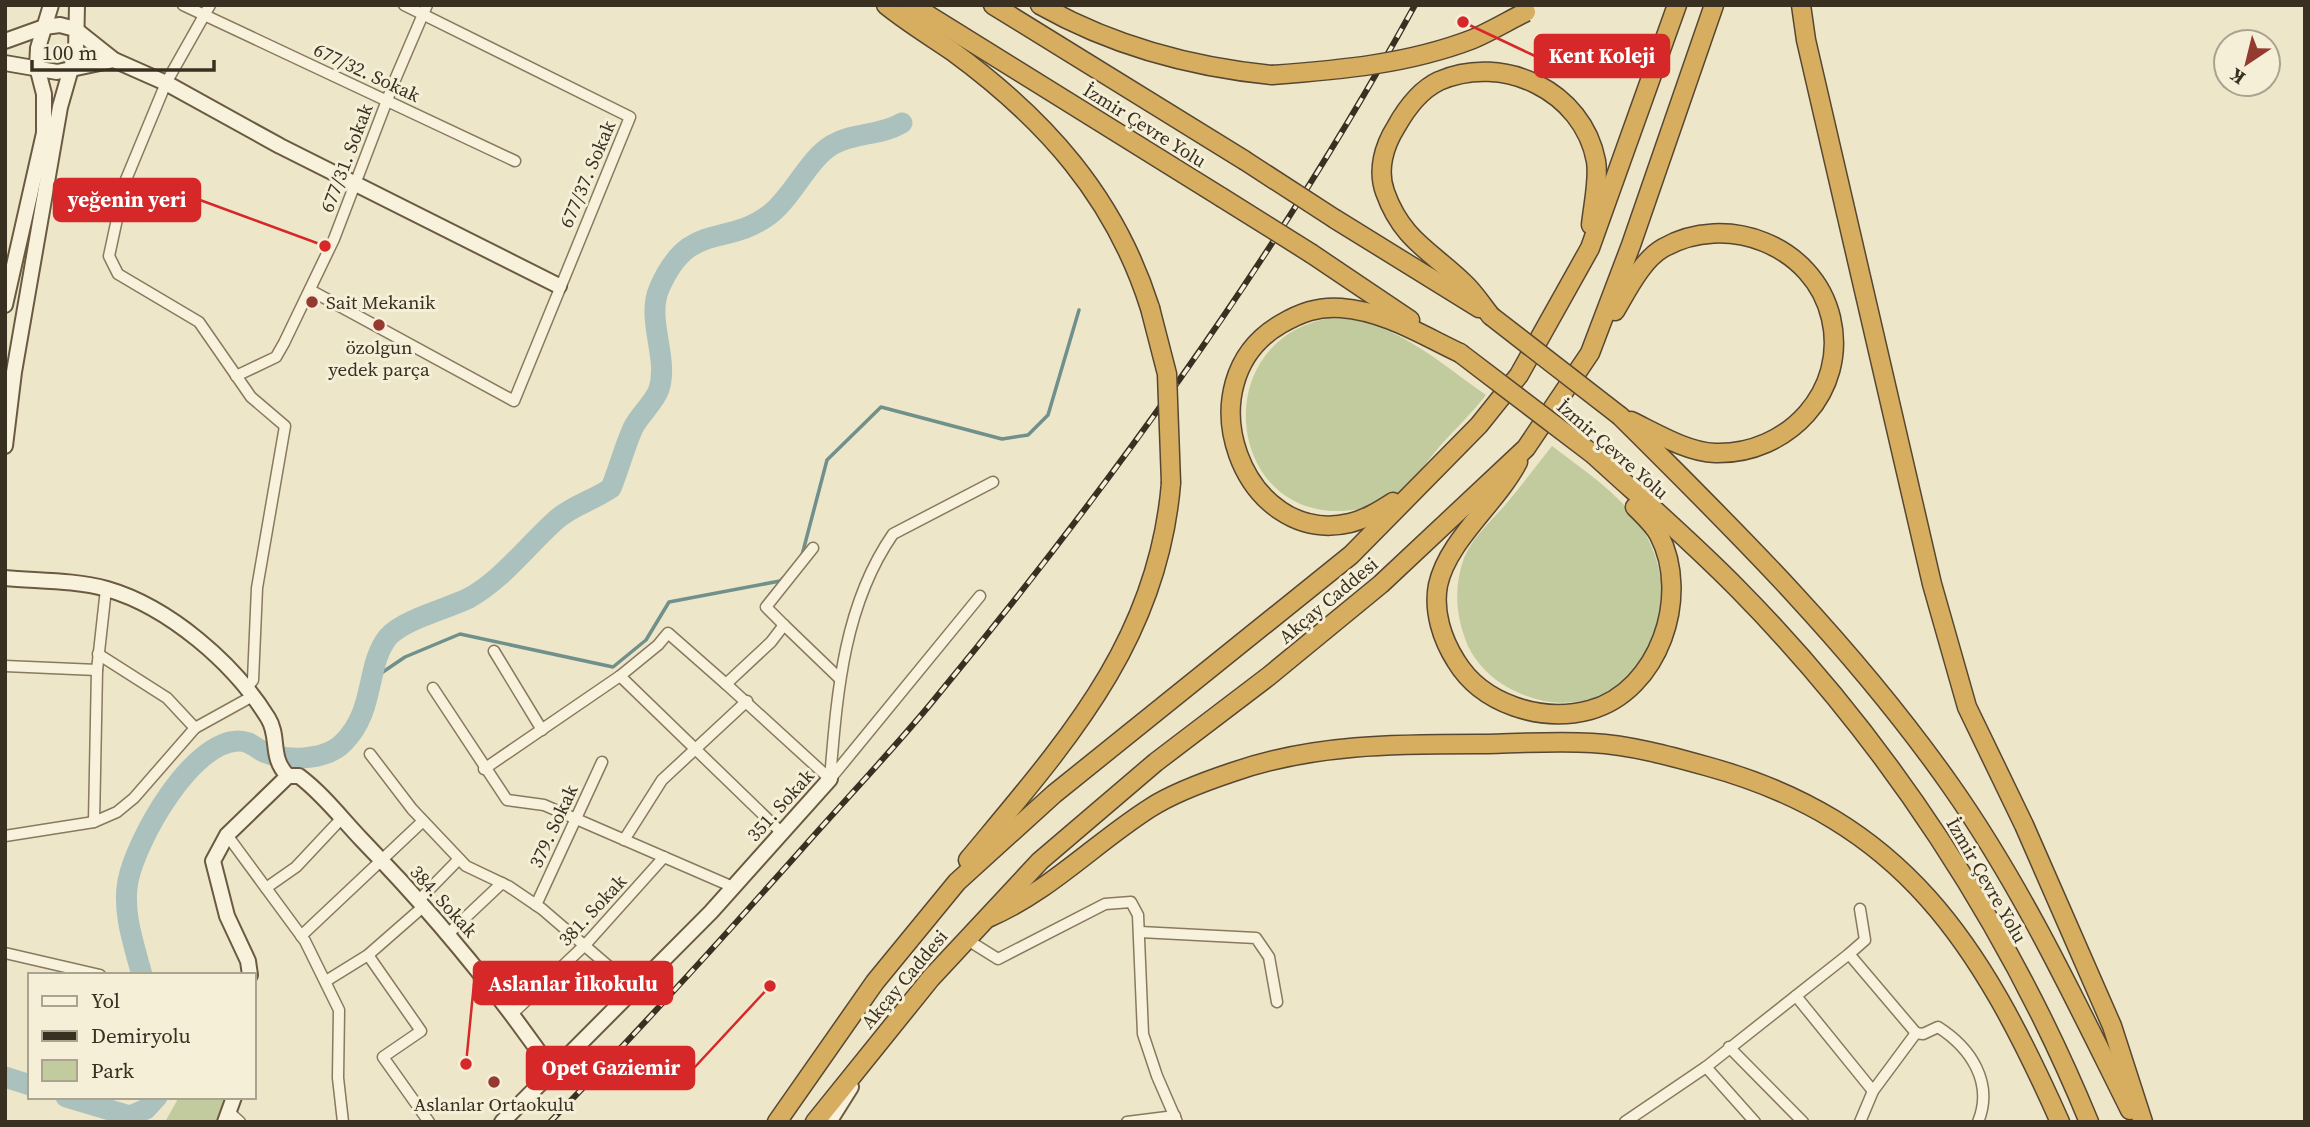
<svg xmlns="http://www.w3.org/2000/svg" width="2310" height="1127" font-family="'Source Serif 4',serif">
<rect width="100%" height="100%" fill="#ede6c9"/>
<g fill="#c1cb9d">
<path d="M 1329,318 C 1391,317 1437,361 1486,395 C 1472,413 1455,429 1440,446 C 1425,464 1412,483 1393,497 C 1378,507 1359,510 1342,511 C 1226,516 1207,341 1329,318 Z"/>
<path d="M 1552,446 C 1582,469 1622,495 1642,528 C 1703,628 1613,746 1507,687 C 1491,678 1476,663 1468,646 C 1456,617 1453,589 1464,558 C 1472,538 1492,520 1506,504 C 1522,485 1537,465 1552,446 Z"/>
<polygon points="179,1097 226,1097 217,1122 165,1122"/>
</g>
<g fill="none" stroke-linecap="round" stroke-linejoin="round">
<g stroke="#70908b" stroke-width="3.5">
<polyline points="802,555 827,460 881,407 1002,439 1028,435 1048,415 1079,310"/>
<polyline points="374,678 405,657 460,634 613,667 646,640 669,602 780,581 784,577"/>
</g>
<g stroke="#aac1bd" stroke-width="21">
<path d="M 142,975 C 134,945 122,912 128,881 C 136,840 191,742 238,741 C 249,741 253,746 262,751 C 284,762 325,761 343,743 C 376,711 365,666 388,637 C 404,619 447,609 469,598 C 502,580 528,545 556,520 C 571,506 594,500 611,488 C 619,469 624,448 633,428 C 639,415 655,402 659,389 C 669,358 646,320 659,289 C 689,219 725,248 769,215 C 793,197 808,159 832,145 C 854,132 880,136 902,123"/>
<polyline points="5,1077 30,1085"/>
<polyline points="66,1097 130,1116 146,1109 157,1097"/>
</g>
<defs>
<g id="street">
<polyline points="183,5 515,161"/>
<polyline points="210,5 166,83 125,182 109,256 118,274 199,322 251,397 285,426 257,588 253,680 247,688"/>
<polyline points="310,290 514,401 630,117 404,5"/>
<polyline points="236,376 276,357 284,343 334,239 394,82 427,5"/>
<polyline points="784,625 766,607 813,548"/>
<polyline points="494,651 542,730"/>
<polyline points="98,654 167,698 195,728"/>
<polyline points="5,666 97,670"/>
<polyline points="620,676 782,833"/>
<polyline points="726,684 830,779"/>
<polyline points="433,688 507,800 544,805 733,887"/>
<polyline points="370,754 412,809 466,866 508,886 542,909 635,989"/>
<polyline points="484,769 620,676 658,645 668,633 726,684 771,642 784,625 839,678"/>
<polyline points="831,778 980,596"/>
<path d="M 830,779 C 837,695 843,606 893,534 L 993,482"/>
<polyline points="94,822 97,670 106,589"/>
<polyline points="227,835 305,941 339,1010 338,1078 343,1122"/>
<polyline points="5,836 94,822 117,812 134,798 195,728 251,697"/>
<polyline points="624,840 662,780 747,701"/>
<polyline points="266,888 296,867 341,819"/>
<polyline points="419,900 459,859"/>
<polyline points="536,905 602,762"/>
<polyline points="1140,932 1256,938 1269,957 1277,1002"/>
<polyline points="448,934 502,883"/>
<polyline points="301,936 423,821"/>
<polyline points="966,939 998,959 1105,904 1131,902 1138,915 1143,1034 1157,1076 1177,1122"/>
<polyline points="5,953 100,975"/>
<polyline points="1849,954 1916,1033"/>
<polyline points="368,955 421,1031 383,1057 429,1122"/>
<polyline points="326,981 368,955 424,906"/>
<polyline points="1796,996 1873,1091"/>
<polyline points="513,1013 586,944 664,857"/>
<polyline points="1729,1047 1803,1122"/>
<polyline points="1706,1067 1755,1122"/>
<polyline points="229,1112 240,1122"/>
<polyline points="1127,1122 1175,1116"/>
<polyline points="1625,1122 1706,1067 1849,954 1865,940 1860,909"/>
<path d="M 1860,1122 L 1873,1091 L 1916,1033 L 1923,1034 L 1938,1027 C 1971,1048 1994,1083 1978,1122"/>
</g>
<g id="secondary">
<polyline points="5,41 44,27 60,25 75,29 114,60 166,83 280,146 559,286"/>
<polyline points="5,63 57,72 114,60"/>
<polyline points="5,305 44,133 44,94 37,67 38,48 51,5"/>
<polyline points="5,446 14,372 60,107 76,51 77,5"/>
<path d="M 5,578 C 38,581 75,580 107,589 C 169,607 234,663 268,718 C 280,737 269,757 288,776 L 227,835 L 213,861 L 227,916 L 248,961 L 250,975"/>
<path d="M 288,776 L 299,776 C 323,794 341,818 362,840 C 433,913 496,989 553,1072"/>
<polyline points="225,1122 234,1097"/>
<polyline points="502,1122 711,912 830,779"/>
<polyline points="829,1122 851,1087"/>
</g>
<g id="highway">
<path d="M 886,5 C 907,22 930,36 952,51 C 1045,119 1115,197 1150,308"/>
<polyline points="912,5 1221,197"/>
<polyline points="993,5 1244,160"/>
<path d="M 1040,5 C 1111,45 1191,67 1272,75"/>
<polyline points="1801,5 1806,40 1932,584 1967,707 2024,825 2112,1026 2143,1122"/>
<polyline points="1335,219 1479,308"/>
<polyline points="1312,254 1410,320"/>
<path d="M 1615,311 C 1627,291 1642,260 1663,248 C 1726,212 1814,245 1831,318 C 1848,391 1788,455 1715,453 C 1687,452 1656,433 1631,421"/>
<path d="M 1491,316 C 1482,305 1474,292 1464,283 C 1431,251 1402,240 1385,192 C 1377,170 1384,146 1396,127 C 1406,109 1420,90 1439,81 C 1503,53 1583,91 1596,161 C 1599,180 1593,205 1591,225"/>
<path d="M 1620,416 C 1738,533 1855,649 1951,786 C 2022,887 2075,1000 2130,1110"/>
<path d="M 1594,455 C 1642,499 1692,542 1738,589 C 1887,740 2008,925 2089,1122"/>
<path d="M 1518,462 C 1496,504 1448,540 1438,585 C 1433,611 1442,639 1456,661 C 1482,704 1541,723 1590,710 C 1659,691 1691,596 1659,535 C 1654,525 1643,515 1635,507"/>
<path d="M 1393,502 C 1379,511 1366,519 1350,523 C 1244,548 1181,382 1281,324 C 1300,313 1318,306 1341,308 C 1384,311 1422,335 1460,353"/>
<path d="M 968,860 C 1065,743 1158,642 1171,483"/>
<path d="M 990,917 C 1050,891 1095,843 1150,808 C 1173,793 1206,781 1233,772 C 1316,743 1401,744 1488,744 C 1523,743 1558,741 1592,743 C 1630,745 1670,756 1706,766 C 1904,820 1981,945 2060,1122"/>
<polyline points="777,1122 875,982 957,882 1054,794 1351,555 1479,425 1519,375 1590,248 1677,5"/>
<polyline points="815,1122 931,978 1040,861 1156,762 1269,676 1381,584 1526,448 1590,353 1631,245 1714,5"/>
</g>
</defs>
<use href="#street" stroke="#89795e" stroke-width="13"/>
<use href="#secondary" stroke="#6b5a41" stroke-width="18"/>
<use href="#highway" stroke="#574732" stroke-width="21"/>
<use href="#street" stroke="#f8f2dc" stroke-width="10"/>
<use href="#secondary" stroke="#f8f2dc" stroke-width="14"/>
<use href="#highway" stroke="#d7ae5f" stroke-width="18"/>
<defs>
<path id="rail" d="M 550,1122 C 636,1034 719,942 801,850 C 845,800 891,752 933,701 C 1113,483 1279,253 1415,5"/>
</defs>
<use href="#rail" stroke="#3a3021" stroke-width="6"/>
<use href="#rail" stroke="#f5efd8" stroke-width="3.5" stroke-dasharray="10" stroke-linecap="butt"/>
<defs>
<g id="highway-bridge">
<path d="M 1272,75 C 1340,70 1408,64 1473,39 C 1491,31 1508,21 1526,12"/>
<polyline points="1244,160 1335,219"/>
<polyline points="1221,197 1312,254"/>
<polyline points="1150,308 1167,374 1171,483"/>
<polyline points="1491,316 1620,416"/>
<polyline points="1460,353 1594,455"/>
</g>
</defs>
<use href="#highway-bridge" stroke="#574732" stroke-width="21" stroke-linecap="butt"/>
<use href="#highway-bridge" stroke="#d7ae5f" stroke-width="18"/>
</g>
<g fill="#953a31" stroke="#f5efd8" stroke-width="2.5">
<circle cx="312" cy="302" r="7"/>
<circle cx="379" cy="325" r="7"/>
<circle cx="494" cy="1082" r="7"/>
</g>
<g text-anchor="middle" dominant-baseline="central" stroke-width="6" stroke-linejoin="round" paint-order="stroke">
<g font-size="19" fill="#3a3021" stroke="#f5efd8">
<text transform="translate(367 72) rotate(25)">677/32. Sokak</text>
<text transform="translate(1145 125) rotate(32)">İzmir Çevre Yolu</text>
<text transform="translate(346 158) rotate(-69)">677/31. Sokak</text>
<text transform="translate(587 174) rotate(-67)">677/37. Sokak</text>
<text transform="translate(1613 449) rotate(41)">İzmir Çevre Yolu</text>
<text transform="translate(1328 600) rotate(-40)">Akçay Caddesi</text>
<text transform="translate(780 805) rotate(-48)">351. Sokak</text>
<text transform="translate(553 826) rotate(-65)">379. Sokak</text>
<text transform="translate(1987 880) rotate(60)">İzmir Çevre Yolu</text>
<text transform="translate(444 901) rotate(48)">384. Sokak</text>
<text transform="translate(592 910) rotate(-47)">381. Sokak</text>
<text transform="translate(904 979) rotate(-50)">Akçay Caddesi</text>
</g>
<g font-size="19" fill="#3a3021" stroke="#f5efd8">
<text x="326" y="302" text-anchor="start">Sait Mekanik</text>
<text x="379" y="347">özolgun<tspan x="379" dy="22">yedek parça</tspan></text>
<text x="494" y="1104">Aslanlar Ortaokulu</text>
</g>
</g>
<path fill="none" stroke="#d62828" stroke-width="2.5" d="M1463 22L1535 56M325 246L200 200M466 1064L474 983M770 986L694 1068"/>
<g fill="#d62828" stroke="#f5efd8" stroke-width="2.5">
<circle cx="1463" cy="22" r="7"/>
<circle cx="325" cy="246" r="7"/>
<circle cx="466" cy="1064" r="7"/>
<circle cx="770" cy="986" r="7"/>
</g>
<g fill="#d62828" stroke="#d62828" stroke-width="2.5">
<rect x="1535" y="35" width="134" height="42" rx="7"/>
<rect x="54" y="179" width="146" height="42" rx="7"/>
<rect x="474" y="962" width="198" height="42" rx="7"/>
<rect x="527" y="1047" width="167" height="42" rx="7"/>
</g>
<g font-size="21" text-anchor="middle" font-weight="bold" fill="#fff">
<text x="1602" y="63">Kent Koleji</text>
<text x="127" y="207">yeğenin yeri</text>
<text x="573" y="991">Aslanlar İlkokulu</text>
<text x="611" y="1075">Opet Gaziemir</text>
</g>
<rect width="2310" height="1127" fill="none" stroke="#3a3021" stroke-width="14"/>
<rect x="28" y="973" width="228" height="126" fill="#f5efd8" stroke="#aaa38f" stroke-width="2"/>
<rect x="42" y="996" width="35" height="10" fill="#f8f2dc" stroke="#aaa38f" stroke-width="2"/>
<text x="91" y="1008" font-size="21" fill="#3a3021">Yol</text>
<rect x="42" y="1031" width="35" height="10" fill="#3a3021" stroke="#aaa38f" stroke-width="2"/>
<text x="91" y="1043" font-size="21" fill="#3a3021">Demiryolu</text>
<rect x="42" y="1060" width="35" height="21" fill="#c1cb9d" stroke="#aaa38f" stroke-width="2"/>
<text x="91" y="1078" font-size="21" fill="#3a3021">Park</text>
<g transform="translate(2247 63) rotate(215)"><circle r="33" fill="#f5efd8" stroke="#aaa38f" stroke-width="2"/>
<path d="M0-5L12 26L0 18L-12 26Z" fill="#953a31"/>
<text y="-10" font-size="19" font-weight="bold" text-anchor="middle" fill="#3a3021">K</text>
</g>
<path d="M32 60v10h182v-10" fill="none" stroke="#3a3021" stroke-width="3.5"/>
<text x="42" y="60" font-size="21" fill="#3a3021" stroke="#f5efd8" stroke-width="5" paint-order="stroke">100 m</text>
</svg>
